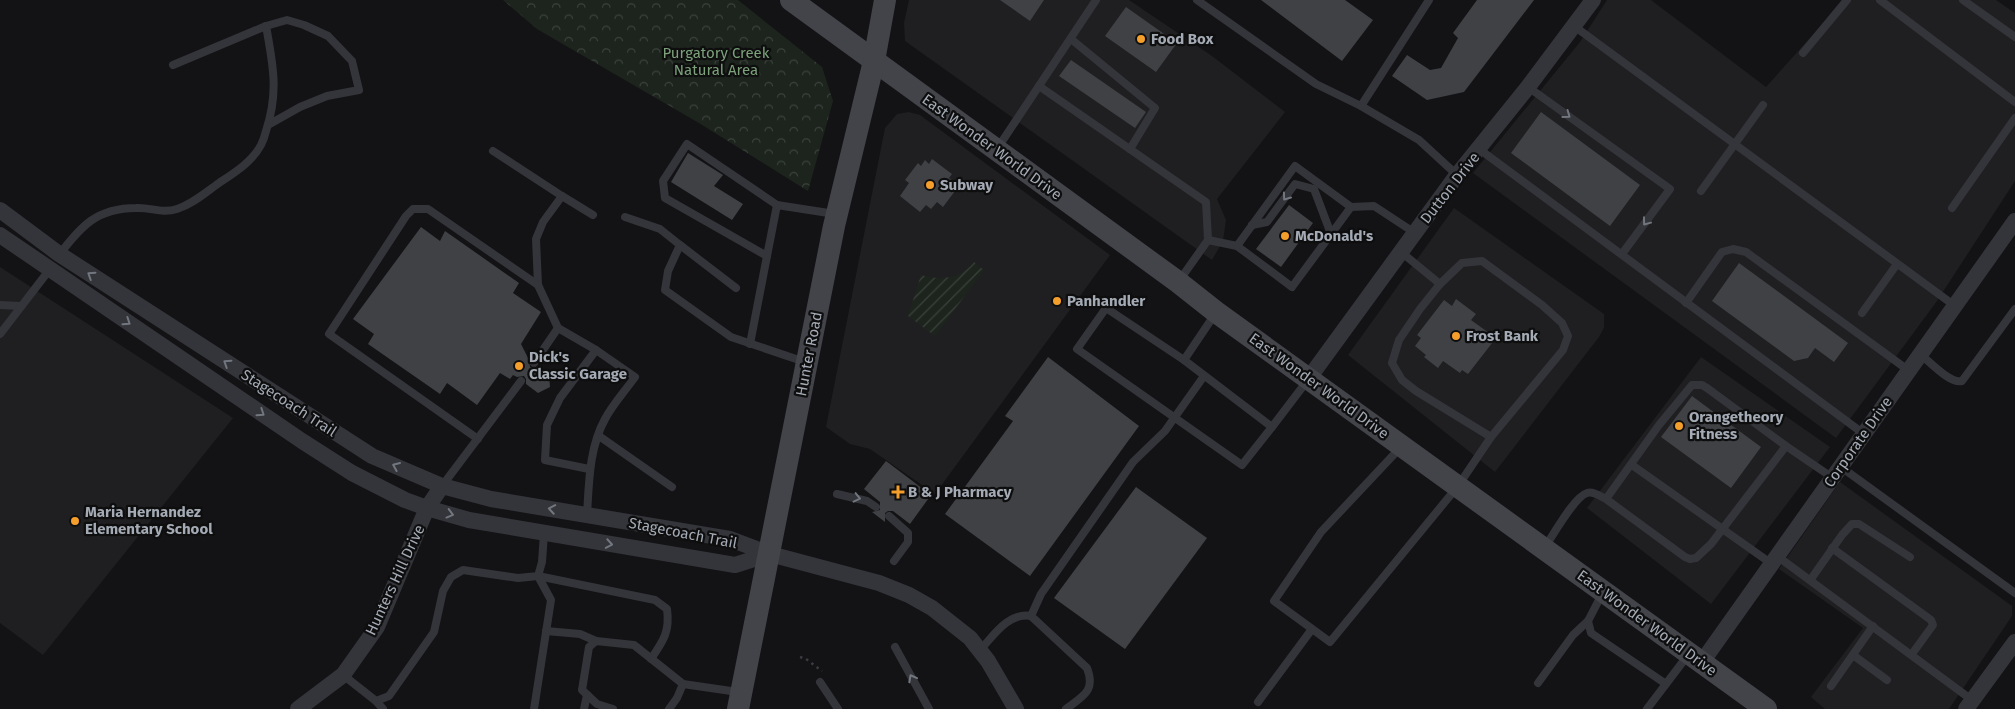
<svg xmlns="http://www.w3.org/2000/svg" width="2015" height="709" font-family="'Fira Sans',sans-serif">
<defs>
<pattern id="park-crowns" width="20" height="18" patternUnits="userSpaceOnUse" patternTransform="scale(1.25)"><rect width="20" height="18" fill="#1d241d"/><path d="M2 6a3 3 0 1 1 6 0M12 15a3 3 0 1 1 6 0" fill="none" stroke="#3b413c"/></pattern>
<pattern id="garden-furrows" width="10" height="10" patternUnits="userSpaceOnUse" patternTransform="scale(1.25)"><rect width="10" height="10" fill="#1d241d"/><path d="M-1 1l2-2M0 10L10 0M9 11l2-2" fill="none" stroke="#3b413c"/></pattern>
</defs>
<rect width="100%" height="100%" fill="#131315"/>
<g fill="#1f1f21">
<polygon points="909,0 1129,0 1212,56 1285,112 1217,199 1226,220 1223,241 1212,260 905,41 904,23"/>
<polygon points="1607,0 1651,0 1766,87 1844,0 1996,0 2015,13 2015,181 1937,301 1836,438 1473,173 1580,42"/>
<polygon points="909,112 920,115 1110,255 935,494 870,449 850,444 826,427 885,128 897,114"/>
<polygon points="1454,208 1604,314 1604,328 1599,337 1495,472 1348,355"/>
<polygon points="0,267 233,418 43,655 0,623"/>
<polygon points="1701,357 1830,447 1711,604 1587,508"/>
<polygon points="1840,482 2012,606 2012,616 1949,709 1825,709 1811,697 1863,628 1779,569"/>
</g>
<polygon fill="url(#park-crowns)" points="503,0 738,0 822,67 833,101 808,191 699,123 537,29"/>
<path fill="url(#garden-furrows)" d="M 974,262 L 984,270 L 935,336 L 908,316 L 921,275 C 940,281 961,279 974,262 Z"/>
<g fill="#3f4145">
<polygon points="1000,0 1044,0 1030,21"/>
<polygon points="1261,0 1345,0 1373,20 1342,61"/>
<polygon points="1477,0 1534,0 1464,92 1427,100 1392,76 1407,55 1430,70 1441,68 1458,38 1453,33"/>
<polygon points="1126,7 1177,43 1156,72 1105,36"/>
<polygon points="1071,60 1146,112 1135,128 1059,76"/>
<polygon points="1541,112 1640,185 1610,226 1511,153"/>
<polygon points="688,153 723,175 714,186 743,204 732,220 671,182"/>
<polygon points="932,159 952,174 949,178 955,182 951,187 955,191 943,207 937,202 931,209 926,205 920,212 900,196 909,183 905,180 918,163 921,166 925,160 929,164"/>
<polygon points="1289,205 1313,223 1281,267 1256,249"/>
<polygon points="421,227 440,241 445,231 519,283 513,293 541,312 521,344 529,360 530,367 534,369 538,366 549,374 550,387 538,393 526,384 526,379 524,376 517,377 513,375 510,379 500,373 477,405 447,383 440,394 368,344 374,334 353,319"/>
<polygon points="1739,263 1848,343 1834,362 1815,348 1808,358 1794,361 1712,301"/>
<polygon points="1456,299 1476,314 1471,320 1496,338 1468,374 1462,370 1460,373 1443,361 1438,368 1424,357 1426,355 1415,346 1421,338 1417,335 1444,300 1452,306"/>
<polygon points="1048,357 1139,426 1030,576 945,514 1013,421 1005,416"/>
<polygon points="1692,396 1761,447 1731,488 1661,437"/>
<polygon points="886,461 931,495 910,524 893,511 888,511 885,513 885,522 872,512 880,510 880,502 864,489"/>
<polygon points="1136,487 1207,538 1125,649 1054,598"/>
</g>
<g fill="none" stroke-linecap="round" stroke-linejoin="round">
<polyline stroke="#3a3c41" stroke-width="2.5" stroke-dasharray="2.5 4" stroke-linecap="butt" points="800,657 806,659 822,671"/>
<g stroke="#34353a" stroke-width="8">
<polyline points="1197,0 1316,84 1361,106 1419,140 1457,175"/>
<polyline points="1880,0 2015,102"/>
<polyline points="1963,0 2015,37"/>
<polyline points="1574,26 1955,306"/>
<polyline points="1071,39 1155,108 1130,149"/>
<polyline points="1803,53 1847,0"/>
<polyline points="173,65 266,26 287,20 304,25 328,36 352,61 359,90 327,96 300,107 268,125"/>
<polyline points="1039,86 1206,202 1208,240 1179,281"/>
<polyline points="1528,87 1670,189 1622,254"/>
<polyline points="1361,106 1429,0"/>
<polyline points="997,149 1096,0"/>
<polyline points="1479,149 1864,434"/>
<path d="M 493,151 L 562,196 L 543,222 L 536,239 L 538,285 L 558,328 L 596,350 L 635,377 C 625,391 613,404 605,419 C 589,448 589,483 587,515"/>
<polyline points="1701,191 1763,105"/>
<polyline points="562,196 593,215"/>
<polyline points="1952,208 2015,118"/>
<polyline points="625,217 660,229 680,245 668,271 665,290 731,337 805,362"/>
<polyline points="1252,225 1267,222 1295,184 1314,189 1331,234"/>
<polyline points="1208,240 1237,246 1292,287 1351,207 1374,206 1415,233"/>
<polyline points="680,245 736,288"/>
<polyline points="1237,246 1295,166 1351,207"/>
<polyline points="1401,252 1440,284"/>
<path d="M 59,255 C 81,226 97,208 136,208 C 151,207 161,214 177,209 C 193,204 206,192 219,183 C 234,173 252,162 261,145 C 263,141 265,135 266,131 C 279,92 273,65 266,26"/>
<polyline points="767,256 777,205"/>
<polygon points="1482,261 1542,305 1562,323 1568,336 1563,350 1491,437 1416,391 1402,380 1392,363 1399,340 1420,309 1440,284 1462,263"/>
<polyline points="1686,303 1722,252 1733,249 1746,252 1908,370"/>
<polyline points="0,305 21,306"/>
<polyline points="1862,313 1897,264"/>
<polyline points="1215,314 1184,360 1272,427 1307,381"/>
<polyline points="0,334 50,269"/>
<polyline points="750,344 767,256 665,198 663,181 687,144 777,205 835,214"/>
<path d="M 1920,354 C 1930,362 1950,384 1962,381 L 2015,309"/>
<polyline points="1184,360 1106,308 1077,349 1242,465 1272,427"/>
<polyline points="534,363 558,328"/>
<polyline points="599,436 672,487"/>
<polyline points="478,439 329,334 406,216 413,209 428,209 538,285"/>
<polyline points="1786,446 1833,478"/>
<polyline points="1400,448 1321,532 1274,601 1330,642 1458,486 1491,437"/>
<polyline points="1632,465 1772,564"/>
<polyline points="1841,467 2015,593"/>
<polyline points="589,469 545,460 547,425 560,398 596,350"/>
<polyline points="442,486 521,381"/>
<polyline points="837,494 867,501 876,507"/>
<polyline points="889,516 908,533 908,542 894,561"/>
<path d="M 1545,547 C 1554,534 1574,497 1587,493 C 1593,491 1600,496 1606,499 L 1685,557 L 1690,559 L 1696,558 L 1711,544 L 1786,446 L 1707,388 L 1702,385 L 1692,385 L 1659,425 L 1606,499"/>
<polyline points="1832,548 1931,620 1933,625 1912,654"/>
<polyline points="1777,556 1972,700"/>
<path d="M 538,576 L 655,600 L 667,609 C 670,631 664,640 651,659"/>
<polyline points="1811,579 1842,535 1852,524 1859,524 1910,557"/>
<polyline points="1603,592 1588,621 1591,633 1666,684"/>
<polyline points="1031,616 1041,594 1133,462 1165,431 1204,376"/>
<polyline points="546,631 580,634 596,641"/>
<polyline points="895,647 929,709"/>
<path d="M 981,649 C 994,635 1009,612 1031,616 L 1087,668 C 1096,691 1083,696 1066,709"/>
<polyline points="1853,655 1887,680"/>
<polyline points="343,675 376,701 389,696 434,632 443,591 451,577 463,570 518,578 538,576 542,562 544,533"/>
<polyline points="820,682 838,709"/>
<polyline points="1538,683 1573,635 1588,621"/>
<polyline points="1831,686 1873,626"/>
<polyline points="376,701 383,709"/>
<polyline points="1258,702 1312,629"/>
<polyline points="534,709 551,600 538,576"/>
<polyline points="584,709 587,695"/>
<polyline points="613,709 597,704 582,690 589,647 596,641 634,645 683,684 738,692"/>
<polyline points="669,709 677,698 683,684"/>
<polyline points="1647,709 1688,655"/>
</g>
<g stroke="#34353a" stroke-width="16">
<polyline points="0,210 59,254 372,456 442,486 491,499 730,539 770,554 879,583 909,595 932,608 970,638 988,661 1016,709"/>
<polyline points="0,235 302,441 352,473 405,500 427,508 469,520 735,565 770,554"/>
<polyline points="1309,378 1457,175 1528,87 1593,0"/>
<polyline points="1702,662 2015,221"/>
<polyline points="298,709 343,675 377,627 427,508 442,486"/>
<polyline points="1966,709 2015,642"/>
</g>
<g stroke="#42444a" stroke-width="22">
<polyline points="791,0 1178,282 1216,312 1766,709"/>
<polyline points="738,709 834,226 874,61 885,0"/>
</g>
</g>
<defs><path id="oneway-chevron" d="M-2-3.5L2.5 0L-2 3.5" fill="none" stroke-width="1.6" stroke-linecap="round" stroke-linejoin="round" transform="scale(1.25)"/></defs>
<g stroke="#72767e">
<use href="#oneway-chevron" transform="translate(1567 115) rotate(36)"/>
<use href="#oneway-chevron" transform="translate(1286 197) rotate(126)"/>
<use href="#oneway-chevron" transform="translate(1646 222) rotate(127)"/>
<use href="#oneway-chevron" transform="translate(91 275) rotate(-147)"/>
<use href="#oneway-chevron" transform="translate(127 322) rotate(34)"/>
<use href="#oneway-chevron" transform="translate(227 363) rotate(-147)"/>
<use href="#oneway-chevron" transform="translate(261 413) rotate(34)"/>
<use href="#oneway-chevron" transform="translate(396 466) rotate(-157)"/>
<use href="#oneway-chevron" transform="translate(857 498) rotate(13)"/>
<use href="#oneway-chevron" transform="translate(552 509) rotate(-170)"/>
<use href="#oneway-chevron" transform="translate(450 514) rotate(15)"/>
<use href="#oneway-chevron" transform="translate(609 544) rotate(10)"/>
<use href="#oneway-chevron" transform="translate(912 678) rotate(-118)"/>
</g>
<g fill="#f49e2c" stroke="#0e0e0f" stroke-width="2">
<circle cx="1141" cy="39" r="5"/>
<circle cx="930" cy="185" r="5"/>
<circle cx="1285" cy="236" r="5"/>
<circle cx="1057" cy="301" r="5"/>
<circle cx="1456" cy="336" r="5"/>
<circle cx="519" cy="366" r="5"/>
<circle cx="1679" cy="426" r="5"/>
<path d="M895.5 484.5h5v5h5v5h-5v5h-5v-5h-5v-5h5z"/>
<circle cx="75" cy="521" r="5"/>
</g>
<g text-anchor="middle" dominant-baseline="central" stroke-width="4.5" stroke-linejoin="round" paint-order="stroke">
<g font-size="15" font-weight="bold" fill="#a4abb5" stroke="#0e0e0f" text-anchor="start">
<text x="1151" y="39">Food Box</text>
<text x="940" y="185">Subway</text>
<text x="1295" y="236">McDonald's</text>
<text x="1067" y="301">Panhandler</text>
<text x="1466" y="336">Frost Bank</text>
<text x="529" y="357">Dick's<tspan x="529" dy="17">Classic Garage</tspan></text>
<text x="1689" y="417">Orangetheory<tspan x="1689" dy="17">Fitness</tspan></text>
<text x="908" y="492">B &amp; J Pharmacy</text>
<text x="85" y="512">Maria Hernandez<tspan x="85" dy="17">Elementary School</tspan></text>
</g>
<g font-size="15" fill="#7ca17b" stroke="#0e0e0f">
<text x="716" y="53">Purgatory Creek<tspan x="716" dy="17">Natural Area</tspan></text>
</g>
<g font-size="15" fill="#a4abb5" stroke="#0e0e0f">
<text transform="translate(992 147) rotate(36)">East Wonder World Drive</text>
<text transform="translate(1450 188) rotate(-52)">Dutton Drive</text>
<text transform="translate(809 354) rotate(-79)">Hunter Road</text>
<text transform="translate(1319 386) rotate(36)">East Wonder World Drive</text>
<text transform="translate(289 403) rotate(33)">Stagecoach Trail</text>
<text transform="translate(1858 442) rotate(-55)">Corporate Drive</text>
<text transform="translate(683 533) rotate(11)">Stagecoach Trail</text>
<text transform="translate(395 580) rotate(-65)">Hunters Hill Drive</text>
<text transform="translate(1647 623) rotate(36)">East Wonder World Drive</text>
</g>
</g>
</svg>
